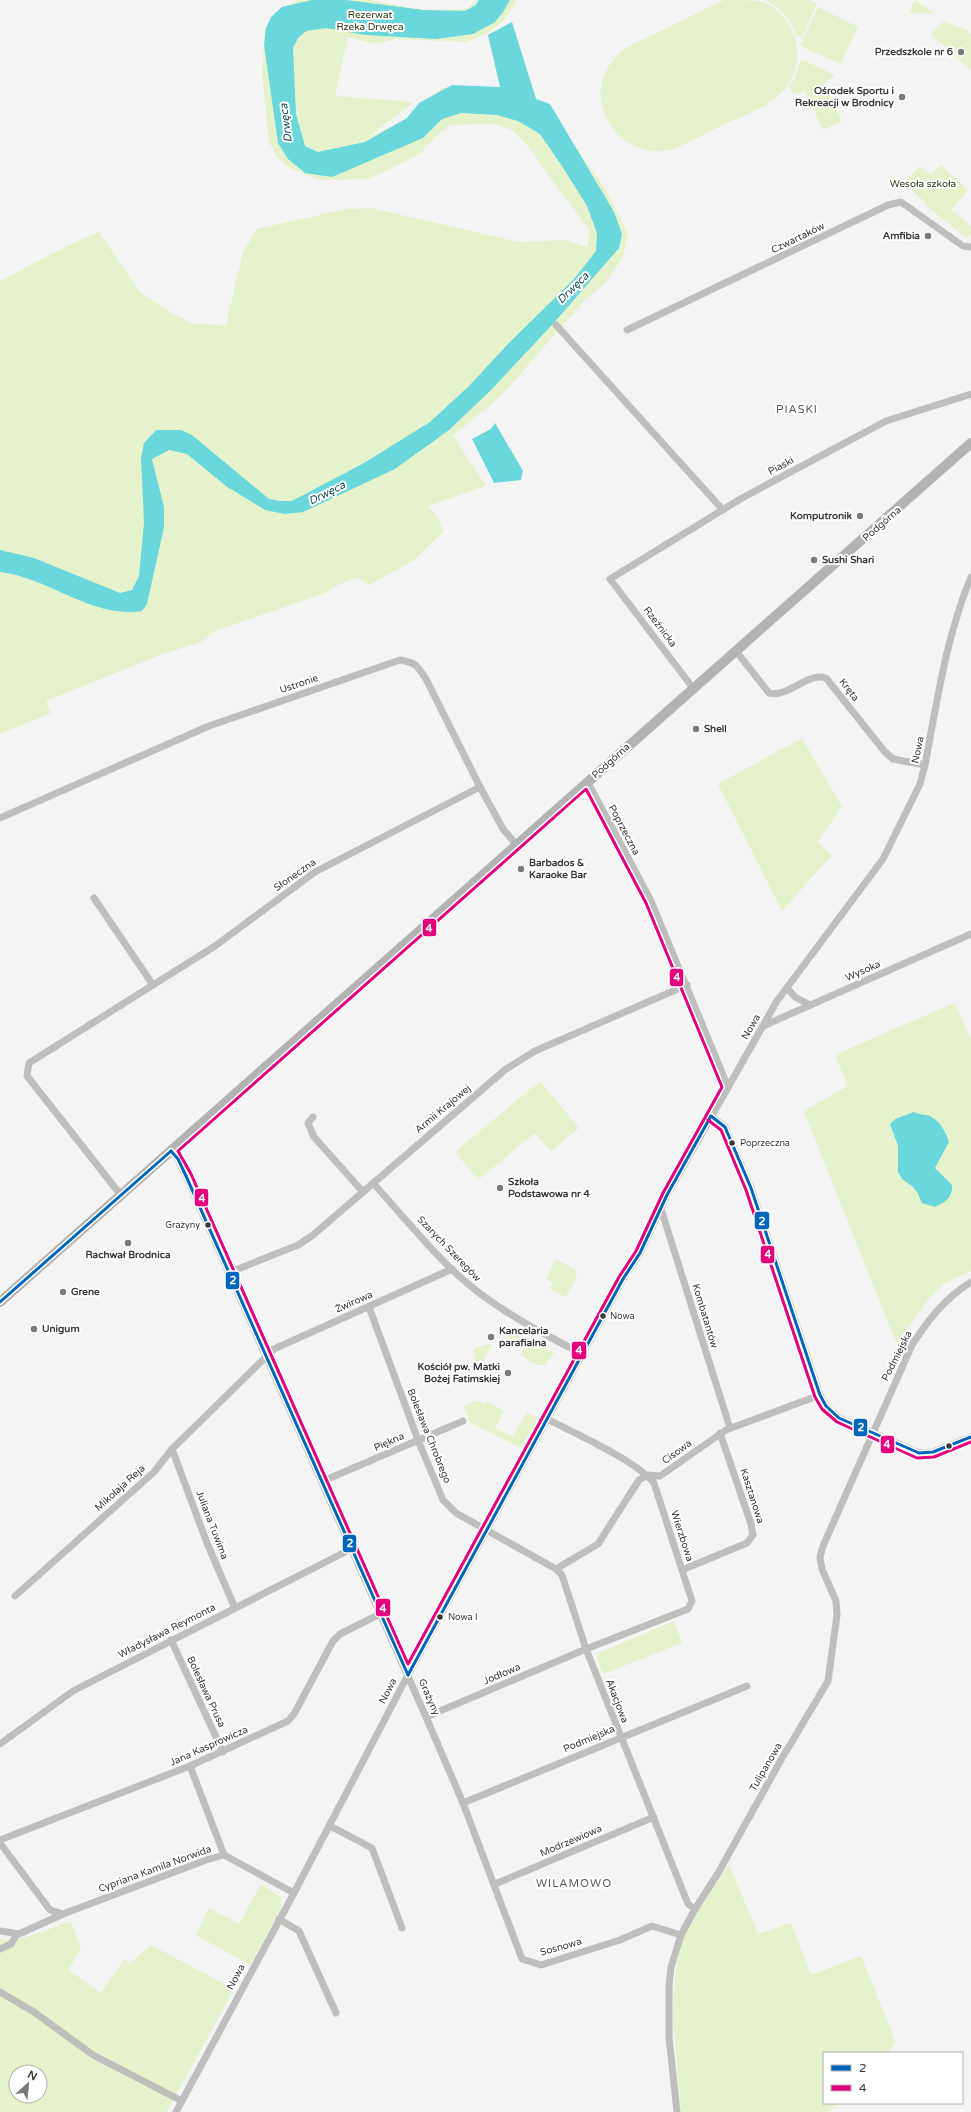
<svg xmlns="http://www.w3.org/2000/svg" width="971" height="2112" font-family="'Varela Round',sans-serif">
<rect width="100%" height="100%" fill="#f4f4f4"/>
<g fill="#e6f2cc" fill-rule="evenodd">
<polygon points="298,0 369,0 423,10 467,9 476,0 516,0 515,4 504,20 488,33 466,42 396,39 375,44 348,37 335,96 414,102 368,137 407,120 425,101 443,88 494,87 542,110 573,143 606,190 628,233 623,257 605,283 583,302 502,395 453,436 486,486 428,506 439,518 443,532 414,560 369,585 357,577 334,587 328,592 215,631 201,642 160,655 46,701 51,713 0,734 0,281 75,242 99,232 140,292 172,313 194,324 226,325 243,252 257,229 346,209 371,208 519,242 565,240 586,247 588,245 589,230 526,144 512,130 493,124 451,125 438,134 420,154 369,179 319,180 291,169 276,156 269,142 262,73 265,30 280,9"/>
<path d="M 724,0 C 736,0 751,0 763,2 C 799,17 810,67 780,94 C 766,108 745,115 727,123 C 710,131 693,141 676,148 C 623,167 576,100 615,58 C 626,45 644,39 659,32 C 680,21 702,11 724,0 Z"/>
<path d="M 765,0 L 809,0 L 817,3 L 802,38 L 796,35 C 791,18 780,8 765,0 Z"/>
<polygon points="915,0 935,14 909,13"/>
<polygon points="818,7 858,27 840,64 800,46"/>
<polygon points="944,21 967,30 971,34 971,70 931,34"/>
<polygon points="803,60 835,75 824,83 842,121 823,130 805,91 794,95 789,87 795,78 800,61"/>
<polygon points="941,165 968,190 951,210 971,226 971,233 967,238 924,204 926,203 904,183 920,166 931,175"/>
<polygon points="802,738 842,807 817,842 832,855 782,911 718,784"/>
<path d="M 952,1004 L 955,1004 L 971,1039 L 971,1271 L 943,1284 L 926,1302 L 897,1345 L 804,1111 L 848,1086 L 836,1058 L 837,1054 ZM 914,1112 L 920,1115 L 929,1116 L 946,1131 L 945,1151 L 938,1160 L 935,1168 L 952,1192 C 947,1205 935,1203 922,1203 L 917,1192 L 898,1172 L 898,1146 L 890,1124 L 895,1119 Z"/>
<polygon points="540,1081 579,1128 551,1151 535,1133 478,1180 455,1152"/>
<polygon points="556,1259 574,1269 577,1277 566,1297 550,1289 552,1283 546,1279"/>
<polygon points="510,1330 527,1340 521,1347 505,1338"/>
<polygon points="529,1340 554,1353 545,1365 537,1365 520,1355"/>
<polygon points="489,1344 491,1346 480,1367 477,1367 473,1352 475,1348"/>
<polygon points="477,1400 484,1404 486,1401 504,1411 495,1428 513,1437 527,1412 538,1418 521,1448 469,1422 464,1407"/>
<polygon points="674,1621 682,1643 603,1674 596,1654"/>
<polygon points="729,1864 758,1934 791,1923 811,1975 861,1956 896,2043 887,2053 824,2053 824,2103 838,2103 829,2112 681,2112 673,2016 675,1973 684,1932"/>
<polygon points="261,1884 281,1897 282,1906 250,1965 196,1935 209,1908 239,1924"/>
<path d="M 71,1921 L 81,1949 L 68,1970 L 101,1993 L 125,1959 L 129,1964 L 151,1945 L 234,1989 L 167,2112 L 0,2112 L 0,1938 C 13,1946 56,1926 71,1921 ZM 16,2072 L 40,2072 L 40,2096 L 16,2096 Z"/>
</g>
<g fill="#69d7dc">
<path d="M 312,0 L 346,0 L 424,10 L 465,11 L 476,5 L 479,0 L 510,0 L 503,12 L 495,22 L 473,34 L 436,39 L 365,35 L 326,28 L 306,31 L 298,38 L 293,48 L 296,114 L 305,146 L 318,152 L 365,142 L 407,118 L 419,103 L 452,85 L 500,87 L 488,35 L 512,22 L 536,99 L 550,104 L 614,212 L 622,234 L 619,248 L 552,325 L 490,391 L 449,430 L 395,469 L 303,512 L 285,514 L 265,510 L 226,486 L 187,454 L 169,450 L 152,459 L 164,507 L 164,527 L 147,604 L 142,611 C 92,619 48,577 0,572 L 0,550 L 34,558 L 120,593 L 132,590 L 139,576 L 144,523 L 141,458 L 144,443 L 156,430 L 181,430 L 192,435 L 269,499 L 280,501 L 292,501 L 364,463 L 430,422 L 469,386 L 509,343 L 574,279 L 596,251 L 597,233 L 587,206 L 560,163 L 540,134 L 518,121 L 497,115 L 461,113 L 442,119 L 423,138 L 332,177 L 305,173 L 288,159 L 278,143 L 264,45 L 266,28 L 271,17 L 282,7 Z"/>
<polygon points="495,423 523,471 521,480 494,483 472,439 491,429"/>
<path d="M 914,1112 C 919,1115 924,1114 930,1116 C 940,1121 946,1132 949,1142 L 935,1168 L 952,1185 C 953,1198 945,1202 935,1207 L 922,1203 L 917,1192 L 912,1186 L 902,1179 L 898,1172 L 898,1146 L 890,1124 L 895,1119 Z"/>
</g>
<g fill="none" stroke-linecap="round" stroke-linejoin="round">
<g stroke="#bebebd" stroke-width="7">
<polyline points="556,325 723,510"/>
<polyline points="627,330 888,205 901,202 963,246 971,247"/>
<path d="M 736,651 L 769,693 C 789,698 806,672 826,678 L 885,752 L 893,759 L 925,765"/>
<polyline points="693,688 610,579 742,498 886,421 971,394"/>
<polyline points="587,781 651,901 728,1087"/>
<path d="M 0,818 L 209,726 L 400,660 C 416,662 418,667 426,679 L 480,787 L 503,829 L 516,844"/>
<polyline points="94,898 153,985"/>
<polyline points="787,988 795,997 810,1005"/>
<polyline points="763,1026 971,934"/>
<polyline points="711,1116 725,1127 751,1188 820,1395 826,1406 839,1418 919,1453 933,1452 971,1437"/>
<polyline points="313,1117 308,1123 314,1137 363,1192"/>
<polyline points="171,1151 178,1159 186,1176 426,1717 463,1803 522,1959 541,1965 620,1940 652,1926 681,1935"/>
<path d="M 373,1183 C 404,1217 438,1260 473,1288 C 507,1315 544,1334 582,1354"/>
<polyline points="120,1194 27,1076 29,1063 215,946 315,872 480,787"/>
<polyline points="661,1209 730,1428"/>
<polyline points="228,1273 298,1245 313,1235 506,1069 535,1051 687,985"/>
<polyline points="369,1307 418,1440 443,1500 456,1513 556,1569 562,1575 586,1649 688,1904 695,1909"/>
<polyline points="172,1449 207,1543 235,1608"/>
<polyline points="323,1481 463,1421"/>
<polyline points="556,1569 598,1544 639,1480 648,1475 660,1476 726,1430 820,1395"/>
<polyline points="682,1570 747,1543 753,1535 751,1524 720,1433"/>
<polyline points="15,1596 154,1472 172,1449 274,1349 452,1269"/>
<polyline points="171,1640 223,1752"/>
<path d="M 426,1717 L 586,1649 L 688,1609 L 692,1601 L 654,1483 C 635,1460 576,1434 547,1419"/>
<polyline points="0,1744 73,1691 351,1549"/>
<polyline points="190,1766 224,1855"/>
<polyline points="463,1803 747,1686"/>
<polyline points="330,1826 372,1848 402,1928"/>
<polyline points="0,1840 190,1766 288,1721 294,1714 333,1641 340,1634 380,1614"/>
<polyline points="0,1843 50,1910 63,1914 206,1860 224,1855 294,1893"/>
<polyline points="495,1884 654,1817"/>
<polyline points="279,1919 299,1931 336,2013"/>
<polyline points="0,1931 19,1934 63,1914"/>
<polyline points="0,1949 11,1944 17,1934"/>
<polyline points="0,1992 34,2012 93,2055 182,2101"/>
<path d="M 176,2112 L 294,1893 L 408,1675 L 623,1279 L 640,1253 L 667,1195 L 777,1001 L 883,859 L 920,784 L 925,765 C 937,702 946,637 971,577"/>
<path d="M 677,2112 L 669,2037 L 669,1986 L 671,1967 L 681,1935 L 695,1909 L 717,1875 L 781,1760 L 828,1681 L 837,1615 L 836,1601 L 822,1569 L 820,1557 L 823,1546 L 912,1345 C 928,1320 945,1298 971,1282"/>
</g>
<polyline stroke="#b3b3b3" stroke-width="10" points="0,1302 971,443"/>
<defs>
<g id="bus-1">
<polyline points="711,1116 725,1127 751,1188 820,1395 826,1406 839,1418 919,1453 933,1452 971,1437"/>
<polyline points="171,1151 178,1159 186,1176 408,1675"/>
<polyline points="0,1302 171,1151"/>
<polyline points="408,1675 623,1279 640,1253 667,1195 711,1116"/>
</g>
<g id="bus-2">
<polygon points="586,789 646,903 722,1087 663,1193 636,1251 619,1277 408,1664 191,1174 178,1151"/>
<polyline points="708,1120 721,1130 746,1190 815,1397 822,1409 837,1422 917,1458 934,1457 971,1442"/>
</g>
</defs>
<use href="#bus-1" stroke="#fff" stroke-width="6"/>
<use href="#bus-2" stroke="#fff" stroke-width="6"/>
<use href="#bus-1" stroke="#0065bd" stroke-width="3"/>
<use href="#bus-2" stroke="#e5007d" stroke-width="3"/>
</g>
<g fill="#7a7a7b" stroke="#fff" stroke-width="1.5">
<circle cx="961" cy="52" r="4"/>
<circle cx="902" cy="97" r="4"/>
<circle cx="928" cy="236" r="4"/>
<circle cx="860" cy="516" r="4"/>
<circle cx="814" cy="560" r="4"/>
<circle cx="696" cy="729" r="4"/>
<circle cx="521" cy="869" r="4"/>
<circle cx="500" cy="1188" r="4"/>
<circle cx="128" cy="1243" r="4"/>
<circle cx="63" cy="1292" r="4"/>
<circle cx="34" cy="1329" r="4"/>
<circle cx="491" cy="1337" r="4"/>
<circle cx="508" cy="1373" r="4"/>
</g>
<g fill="#39393a" stroke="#fff" stroke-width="1.5">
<circle cx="732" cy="1143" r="3.5"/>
<circle cx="208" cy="1225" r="3.5"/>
<circle cx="603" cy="1316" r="3.5"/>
<circle cx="949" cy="1446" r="3.5"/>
<circle cx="440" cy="1617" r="3.5"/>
</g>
<g text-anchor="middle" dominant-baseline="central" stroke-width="4" stroke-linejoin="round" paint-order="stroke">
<g font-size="9" fill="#39393a" stroke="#fff" text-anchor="start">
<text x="740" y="1143">Poprzeczna</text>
<text x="200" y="1225" text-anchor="end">Grażyny</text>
<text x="610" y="1316">Nowa</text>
<text x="448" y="1617">Nowa I</text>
</g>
<g font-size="10" fill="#313b14" stroke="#fff">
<text x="370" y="15">Rezerwat<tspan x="370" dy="12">Rzeka Drwęca</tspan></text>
<text x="923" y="184">Wesoła szkoła</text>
</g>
<g font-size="10" font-weight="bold" fill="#39393a" stroke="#fff" text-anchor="start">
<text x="953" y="52" text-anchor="end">Przedszkole nr 6</text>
<text x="894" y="91" text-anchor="end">Ośrodek Sportu i<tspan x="894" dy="12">Rekreacji w Brodnicy</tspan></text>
<text x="920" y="236" text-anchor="end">Amfibia</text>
<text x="852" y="516" text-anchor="end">Komputronik</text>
<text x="822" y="560">Sushi Shari</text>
<text x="704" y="729">Shell</text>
<text x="529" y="863">Barbados &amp;<tspan x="529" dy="12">Karaoke Bar</tspan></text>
<text x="508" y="1182">Szkoła<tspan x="508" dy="12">Podstawowa nr 4</tspan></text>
<text x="128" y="1255" text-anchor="middle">Rachwał Brodnica</text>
<text x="71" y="1292">Grene</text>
<text x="42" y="1329">Unigum</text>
<text x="499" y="1331">Kancelaria<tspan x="499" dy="12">parafialna</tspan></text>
<text x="500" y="1367" text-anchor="end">Kościół pw. Matki<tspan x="500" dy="12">Bożej Fatimskiej</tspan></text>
</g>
<g font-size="10" fill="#39393a" stroke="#fff">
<text transform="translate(798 238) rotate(-26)">Czwartaków</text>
<text transform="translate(781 466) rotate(-28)">Piaski</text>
<text transform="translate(882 524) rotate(-41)">Podgórna</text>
<text transform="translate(660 627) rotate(53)">Rzeźnicka</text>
<text transform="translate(299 684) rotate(-19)">Ustronie</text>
<text transform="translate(849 690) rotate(52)">Kręta</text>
<text transform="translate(918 750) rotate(-78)">Nowa</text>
<text transform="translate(611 761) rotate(-42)">Podgórna</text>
<text transform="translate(624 830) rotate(62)">Poprzeczna</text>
<text transform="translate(295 875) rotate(-35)">Słoneczna</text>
<text transform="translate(863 971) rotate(-24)">Wysoka</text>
<text transform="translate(751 1027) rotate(-60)">Nowa</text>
<text transform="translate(443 1109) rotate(-40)">Armii Krajowej</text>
<text transform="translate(449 1249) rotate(46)">Szarych Szeregów</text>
<text transform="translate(354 1302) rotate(-24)">Żwirowa</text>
<text transform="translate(705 1316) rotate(73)">Kombatantów</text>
<text transform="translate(897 1356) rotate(-63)">Podmiejska</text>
<text transform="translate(429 1436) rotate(68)">Bolesława Chrobrego</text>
<text transform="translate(389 1442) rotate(-24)">Piękna</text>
<text transform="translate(677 1452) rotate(-36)">Cisowa</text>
<text transform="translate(120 1488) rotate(-42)">Mikołaja Reja</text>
<text transform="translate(752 1496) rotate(72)">Kasztanowa</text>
<text transform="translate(212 1525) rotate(69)">Juliana Tuwima</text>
<text transform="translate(682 1536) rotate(72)">Wierzbowa</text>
<text transform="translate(167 1631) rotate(-27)">Władysława Reymonta</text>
<text transform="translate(502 1674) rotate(-23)">Jodłowa</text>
<text transform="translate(388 1691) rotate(-63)">Nowa</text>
<text transform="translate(206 1692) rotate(65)">Bolesława Prusa</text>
<text transform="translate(429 1697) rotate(66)">Grażyny</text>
<text transform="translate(617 1701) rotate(69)">Akacjowa</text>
<text transform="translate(589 1739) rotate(-23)">Podmiejska</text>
<text transform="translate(209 1746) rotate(-24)">Jana Kasprowicza</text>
<text transform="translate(766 1767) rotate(-60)">Tulipanowa</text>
<text transform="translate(571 1841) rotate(-23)">Modrzewiowa</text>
<text transform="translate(155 1869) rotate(-20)">Cypriana Kamila Norwida</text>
<text transform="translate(561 1947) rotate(-16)">Sosnowa</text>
<text transform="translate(236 1977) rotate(-62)">Nowa</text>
</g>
<g font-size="11" font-style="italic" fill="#0f4f52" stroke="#fff">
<text transform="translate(286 123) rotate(-97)">Drwęca</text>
<text transform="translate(573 288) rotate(-45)">Drwęca</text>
<text transform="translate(327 493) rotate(-27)">Drwęca</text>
</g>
<g font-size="11" letter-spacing="1" fill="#555556" stroke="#fff">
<text x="797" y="409">PIASKI</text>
<text x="574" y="1883">WILAMOWO</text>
</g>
</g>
<g stroke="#fff" stroke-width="1.5">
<rect x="422" y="918" width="15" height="19" rx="4" fill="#e5007d"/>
<rect x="669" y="968" width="15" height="19" rx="4" fill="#e5007d"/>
<rect x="194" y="1188" width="15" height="19" rx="4" fill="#e5007d"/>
<rect x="754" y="1211" width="16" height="19" rx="4" fill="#0065bd"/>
<rect x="760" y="1245" width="15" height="19" rx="4" fill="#e5007d"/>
<rect x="225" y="1271" width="15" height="19" rx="4" fill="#0065bd"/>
<rect x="571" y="1341" width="16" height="19" rx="4" fill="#e5007d"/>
<rect x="853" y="1418" width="15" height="19" rx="4" fill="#0065bd"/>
<rect x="880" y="1435" width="15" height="19" rx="4" fill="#e5007d"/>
<rect x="342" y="1534" width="15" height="19" rx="4" fill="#0065bd"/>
<rect x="375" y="1598" width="16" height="19" rx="4" fill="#e5007d"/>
</g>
<g font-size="11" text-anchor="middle" font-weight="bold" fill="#fff">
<text x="429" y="932">4</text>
<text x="677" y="981">4</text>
<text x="202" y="1202">4</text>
<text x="762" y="1225">2</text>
<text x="768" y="1258">4</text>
<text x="233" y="1284">2</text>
<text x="579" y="1354">4</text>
<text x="861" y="1431">2</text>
<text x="887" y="1448">4</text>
<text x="350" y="1547">2</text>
<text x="383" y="1612">4</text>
</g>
<rect x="823" y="2052" width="140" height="52" fill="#ffffff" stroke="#b0b0b0"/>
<rect x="831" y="2065" width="20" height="6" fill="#0065bd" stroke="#b0b0b0"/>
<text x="859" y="2072" font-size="12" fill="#39393a">2</text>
<rect x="831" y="2085" width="20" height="6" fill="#e5007d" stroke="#b0b0b0"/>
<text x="859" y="2092" font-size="12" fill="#39393a">4</text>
<g transform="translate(28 2084) rotate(27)"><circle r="19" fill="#ffffff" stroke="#b0b0b0"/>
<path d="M0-3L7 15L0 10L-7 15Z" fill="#7a7a7b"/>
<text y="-6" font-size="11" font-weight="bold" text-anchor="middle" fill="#39393a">N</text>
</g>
</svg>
